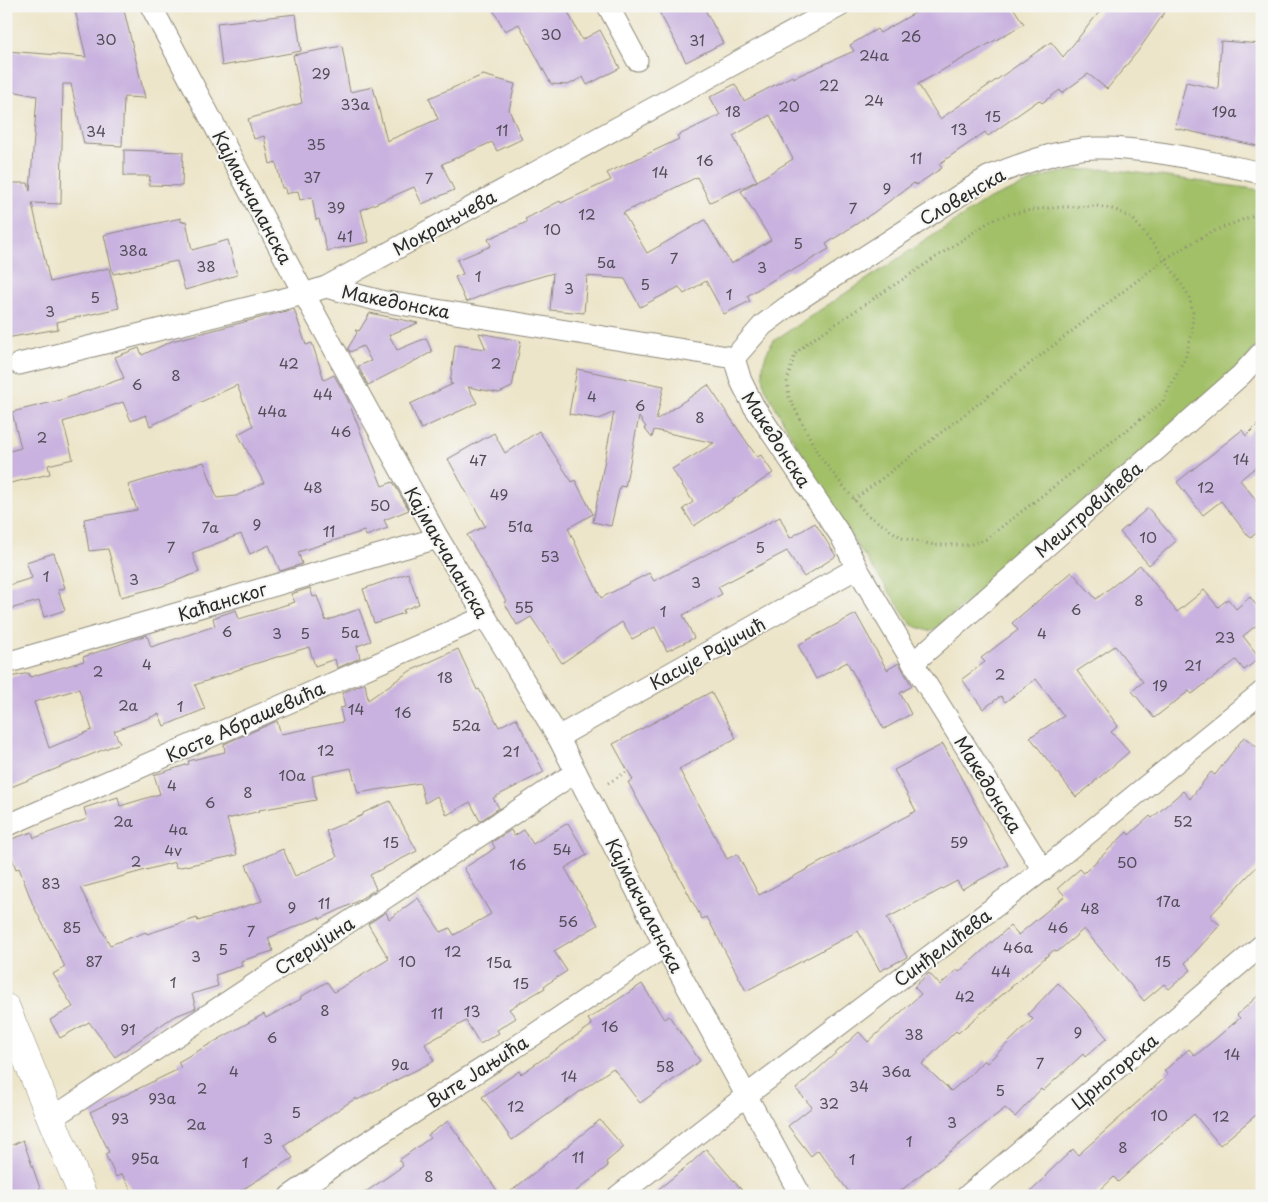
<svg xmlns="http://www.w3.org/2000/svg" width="1268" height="1202" font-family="'Playpen Sans',sans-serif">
<rect width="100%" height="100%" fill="#f6f6f2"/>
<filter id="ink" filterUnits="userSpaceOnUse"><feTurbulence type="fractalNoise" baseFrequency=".02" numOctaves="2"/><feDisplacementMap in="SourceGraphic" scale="10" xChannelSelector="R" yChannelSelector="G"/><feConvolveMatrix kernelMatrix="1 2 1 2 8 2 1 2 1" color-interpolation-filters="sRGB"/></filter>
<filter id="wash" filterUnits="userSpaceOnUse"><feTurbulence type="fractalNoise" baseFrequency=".0096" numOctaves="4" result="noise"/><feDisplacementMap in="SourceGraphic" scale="20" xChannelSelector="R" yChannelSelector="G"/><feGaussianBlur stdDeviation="1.12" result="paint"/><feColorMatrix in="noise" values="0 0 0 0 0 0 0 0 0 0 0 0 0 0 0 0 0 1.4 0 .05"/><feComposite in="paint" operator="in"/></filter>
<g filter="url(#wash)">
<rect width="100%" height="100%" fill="#ede5c9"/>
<path fill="#a2c067" stroke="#667649" d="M 1110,169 L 1254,189 L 1262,192 L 1262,339 L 1239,370 L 937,628 L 928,631 L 912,625 L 830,506 L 765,388 C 761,367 762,360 773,341 L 987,200 L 1048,175 L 1078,170 Z"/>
<g id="blocks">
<g fill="#c9b2df" fill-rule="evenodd">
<polygon points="74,6 123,6 145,98 124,97 122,146 84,144 71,84 63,84 61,204 32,203 50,282 109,268 119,308 57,322 58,329 6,338 6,246 12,245 6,205 6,183 28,183 30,191 37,96 6,90 6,51 86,57"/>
<polygon points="491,6 565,6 582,40 600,30 620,68 587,85 583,77 568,85 551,84 519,24 505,31"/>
<polygon points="656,6 703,6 723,43 686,62"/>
<path d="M 927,6 L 1012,6 L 1024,24 L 918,84 L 940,119 L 1051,42 L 1063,57 L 1104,6 L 1169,6 L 1138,51 L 1107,89 L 1088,74 L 1062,93 L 1060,90 L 1042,103 L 1039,100 L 988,136 L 985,132 L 939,164 L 942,168 L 916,185 L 914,183 L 873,213 L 826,244 L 829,249 L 790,272 L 789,270 L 747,296 L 750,301 L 724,314 L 706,281 L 684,294 L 679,287 L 640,307 L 625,279 L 587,276 L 584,313 L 550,310 L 553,273 L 498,289 L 466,302 L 455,277 L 463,274 L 457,260 L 491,246 L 488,239 L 527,222 L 525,219 L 560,201 L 561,203 L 611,180 L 607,173 L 679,139 L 677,136 L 720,115 L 710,97 L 735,84 L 744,101 L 792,76 L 793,78 L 854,51 L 850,45 L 877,29 L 880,33 ZM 770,115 L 793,159 L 741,191 L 771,240 L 731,264 L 705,220 L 647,253 L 623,213 L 697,177 L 710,202 L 757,181 L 733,136 Z"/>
<polygon points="296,14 301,51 222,66 217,23"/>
<polygon points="1221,41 1262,44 1262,147 1175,128 1186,82 1218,89"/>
<polygon points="342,46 350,92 373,87 387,141 438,119 429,98 483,75 515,84 509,110 522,139 497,151 492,142 442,164 454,190 422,204 414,187 361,210 369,242 327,251 319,219 316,220 312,197 300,200 298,191 286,194 285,188 282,188 276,162 270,164 264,136 254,139 248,119 302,103 293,55"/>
<polygon points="124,150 183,152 182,186 149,185 150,176 124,176"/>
<polygon points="181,218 181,222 186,221 192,250 228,240 237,275 185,290 177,261 113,274 104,235"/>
<polygon points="294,309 306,345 312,343 324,380 334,375 347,398 382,486 393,482 409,510 384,520 388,528 366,536 364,531 298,552 302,564 280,571 269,545 250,554 241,534 192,553 199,572 163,586 121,597 108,549 89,551 84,519 137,510 128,485 204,462 217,498 236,496 264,483 238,434 253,426 237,385 150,426 146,415 131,421 123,402 63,422 73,459 48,465 50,474 6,484 6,452 21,448 12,412 61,400 124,378 115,357 139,348 142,355 172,341"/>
<polygon points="370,313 418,323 389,335 397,350 426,338 432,352 368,385 358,366 371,361 363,346 350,352 348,348 357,333 355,330 359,331"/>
<polygon points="479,333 521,341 512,387 499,393 468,387 477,403 421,429 410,404 453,384 450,384 455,345 486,349"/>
<polygon points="577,369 664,386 656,420 708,385 757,457 761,455 773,473 694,526 683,509 693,502 672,469 714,443 654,430 652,438 644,428 646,427 639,417 625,487 620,486 611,526 593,522 614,412 599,419 569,414"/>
<polygon points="1262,420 1262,462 1240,480 1262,507 1262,529 1250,538 1221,501 1203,515 1177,482 1242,430 1246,436"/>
<polygon points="539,431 572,482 575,480 593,514 568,528 601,598 649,573 654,581 780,517 790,538 815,523 836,556 804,577 787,551 718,587 722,594 683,615 694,638 667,651 655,627 632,639 622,622 562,663 531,617 517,625 504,602 506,601 467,535 485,526 448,459 494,433 505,453"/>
<polygon points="1148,508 1176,541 1149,565 1120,532"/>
<polygon points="54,553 65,588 58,590 65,610 44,617 39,601 6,610 6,586 32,578 26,562"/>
<polygon points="1140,565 1177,612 1204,590 1218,607 1228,599 1236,609 1250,597 1262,613 1262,621 1243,636 1260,658 1244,670 1236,660 1192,694 1189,691 1154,718 1132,691 1143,682 1115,646 1077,671 1118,726 1111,732 1129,752 1094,782 1094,783 1076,797 1030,737 1064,716 1036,679 1005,702 1001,696 983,709 962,679 985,662 981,658 1018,630 1012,623 1072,572 1096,599"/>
<polygon points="408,573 419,604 403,610 404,613 374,623 363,589"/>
<path d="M 310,588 L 313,597 L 317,596 L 326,621 L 359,609 L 371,641 L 357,646 L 360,658 L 337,668 L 335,659 L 315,666 L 309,647 L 251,665 L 195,685 L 205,709 L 164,726 L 159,714 L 114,731 L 120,743 L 6,789 L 6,678 L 29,673 L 30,677 L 84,661 L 83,657 L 147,635 L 151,647 L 215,626 L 213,618 L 236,610 L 239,619 L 295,602 L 291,594 ZM 79,689 L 92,730 L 49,748 L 34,702 Z"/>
<polygon points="856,614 887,670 899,663 912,686 900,693 911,714 884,729 847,662 816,679 798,645"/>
<polygon points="458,649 477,690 479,689 499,727 516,718 544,772 493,798 499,808 480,821 470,802 447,815 437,796 425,803 420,783 358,793 351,768 312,776 316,800 259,810 260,811 227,819 237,855 176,868 175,862 80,888 110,945 146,932 147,934 197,918 198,921 262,901 246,865 283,849 295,876 337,857 326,831 363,815 363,813 390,801 417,851 370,875 376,889 354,903 320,919 319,917 268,938 273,951 241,961 242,966 215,975 218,986 192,994 196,1008 173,1017 115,1057 89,1022 60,1038 50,1020 73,1007 53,974 65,967 33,905 19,868 16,869 6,841 32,832 34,838 87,819 84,808 118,797 120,806 160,794 154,775 189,764 188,761 225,752 224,744 277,721 281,734 343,722 340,708 345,707 342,693 365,683 368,700 410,671"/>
<polygon points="711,692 736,738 679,769 727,859 737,854 759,895 916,811 894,770 943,744 1008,865 962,889 957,881 887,918 907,957 880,971 858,931 746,991 707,917 702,919 628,782 633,780 613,744"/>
<polygon points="1244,737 1262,751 1262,861 1210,916 1220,925 1185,963 1191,970 1169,989 1164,984 1144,1001 1084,929 1057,952 1054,950 958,1033 956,1031 922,1064 951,1091 968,1077 984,1060 987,1063 1033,1019 1028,1014 1058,983 1080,1005 1107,1038 1085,1057 1083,1054 1043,1091 1041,1089 1015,1117 1005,1108 894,1196 852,1196 818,1150 811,1156 788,1126 812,1107 796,1089 859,1032 868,1042 921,994 914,987 929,973 940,985 957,970 959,972 1010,926 1018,935 1065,896 1058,888 1080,869 1084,873 1127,832 1129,835 1150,816 1152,818 1183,791 1190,799 1211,772 1215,775"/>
<polygon points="568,823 587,855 565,868 598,925 554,951 567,971 544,986 545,988 509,1009 516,1018 497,1030 499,1033 480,1044 466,1021 425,1044 434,1061 357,1100 356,1098 284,1145 293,1158 232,1196 135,1196 122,1174 116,1177 105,1154 109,1152 90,1112 181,1068 178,1062 264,1014 266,1018 301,999 300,997 327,982 334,992 389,959 368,924 386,912 389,919 418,898 441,932 450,928 454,935 491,914 464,868 491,851 491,850 495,848 492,842 511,830 514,836 524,830 533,844"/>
<polygon points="642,984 664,1019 669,1016 700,1061 640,1103 613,1068 512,1140 482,1097 519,1071 521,1074 592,1025 588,1019"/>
<polygon points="1262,992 1262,1110 1220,1145 1194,1114 1118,1182 1114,1177 1094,1196 1026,1196 1046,1177 1045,1176 1073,1149 1078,1155 1168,1075 1164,1071 1189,1049 1195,1056 1240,1018 1237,1015"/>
<polygon points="600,1120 624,1147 606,1162 608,1166 570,1196 505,1196"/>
<polygon points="448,1121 501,1196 360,1196 403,1166 399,1160 430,1138 428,1135"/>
<polygon points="23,1140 41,1191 29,1196 6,1196 6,1148"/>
<polygon points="706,1149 747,1196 650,1196 691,1163"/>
</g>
</g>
</g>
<g filter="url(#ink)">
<use href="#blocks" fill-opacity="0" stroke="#8c887a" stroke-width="1"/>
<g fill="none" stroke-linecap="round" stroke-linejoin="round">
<defs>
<g id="minor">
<polyline points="151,6 304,294 438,538 558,737 665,946 801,1196"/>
<polyline points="608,6 637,60"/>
<polyline points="326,287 381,301 734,358 741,381 753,405 841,536 857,568 913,663 1043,870"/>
<path d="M 734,358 L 763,325 L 787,307 L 988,177 C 1021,164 1059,149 1095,148 C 1150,147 1208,162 1262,173"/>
<polyline points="19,364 304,294 326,287 840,6"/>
<polyline points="6,663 438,538"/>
<polyline points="913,663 1204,408 1241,375 1262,352"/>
<polyline points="558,737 857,568"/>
<polyline points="6,826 484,617"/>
<polyline points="52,1118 576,772"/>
<polyline points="290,1196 360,1147 513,1049 665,946"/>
<polyline points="618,1196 747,1095 1043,870 1262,692"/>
<polyline points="967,1196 1262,945"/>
</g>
<polyline id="tertiary" points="6,1008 83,1196"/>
</defs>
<use href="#minor" stroke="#8c887a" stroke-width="23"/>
<use href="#tertiary" stroke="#8c887a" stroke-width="29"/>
<g stroke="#8c887a" stroke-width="3" stroke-dasharray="1 4" stroke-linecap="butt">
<path d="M 1097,206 L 1116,210 L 1133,219 L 1165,259 L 1189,296 L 1193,313 L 1192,332 L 1185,358 L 1162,403 L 986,539 L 969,545 L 935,545 L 902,538 L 866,514 L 819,456 L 789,397 L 787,381 L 795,354 L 807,343 L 992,220 C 1026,207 1061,207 1097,206 Z"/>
<polyline points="854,500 1165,259 1209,233 1262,212"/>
<polyline points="608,783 628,771"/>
</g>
<use href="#minor" stroke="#fff" stroke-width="21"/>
<use href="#tertiary" stroke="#fff" stroke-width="28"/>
</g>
</g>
<g text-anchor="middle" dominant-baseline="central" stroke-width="4" stroke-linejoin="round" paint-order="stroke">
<g font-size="15" fill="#524d58">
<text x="551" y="33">30</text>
<text x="911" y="35">26</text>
<text x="106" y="38">30</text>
<text x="697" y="39">31</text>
<text x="874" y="54">24a</text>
<text x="321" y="72">29</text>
<text x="829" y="84">22</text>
<text x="874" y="99">24</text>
<text x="355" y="103">33a</text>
<text x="789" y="105">20</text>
<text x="733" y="110">18</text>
<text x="1224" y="110">19a</text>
<text x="993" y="115">15</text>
<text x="959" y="128">13</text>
<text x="502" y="129">11</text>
<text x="96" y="130">34</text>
<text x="316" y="143">35</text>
<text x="916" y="157">11</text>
<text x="705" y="159">16</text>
<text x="660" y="171">14</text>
<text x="312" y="176">37</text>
<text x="429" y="177">7</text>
<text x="887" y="187">9</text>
<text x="336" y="206">39</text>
<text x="853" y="207">7</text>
<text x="587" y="213">12</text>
<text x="552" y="228">10</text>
<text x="345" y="235">41</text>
<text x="798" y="242">5</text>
<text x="133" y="249">38a</text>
<text x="674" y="257">7</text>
<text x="606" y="261">5a</text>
<text x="206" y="265">38</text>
<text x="762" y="266">3</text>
<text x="478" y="275">1</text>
<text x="645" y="283">5</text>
<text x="569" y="287">3</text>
<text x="729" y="293">1</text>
<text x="95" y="296">5</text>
<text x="50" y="310">3</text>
<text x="289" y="362">42</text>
<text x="496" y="362">2</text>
<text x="176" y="374">8</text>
<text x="137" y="383">6</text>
<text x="323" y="393">44</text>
<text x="592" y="395">4</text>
<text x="640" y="404">6</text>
<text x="272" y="410">44a</text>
<text x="700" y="416">8</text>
<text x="341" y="430">46</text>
<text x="42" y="436">2</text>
<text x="1241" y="458">14</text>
<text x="478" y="459">47</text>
<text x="313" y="486">48</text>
<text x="1206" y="486">12</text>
<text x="499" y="493">49</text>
<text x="380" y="504">50</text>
<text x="257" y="523">9</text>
<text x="520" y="525">51a</text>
<text x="210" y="526">7a</text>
<text x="329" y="530">11</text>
<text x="1148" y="536">10</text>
<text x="171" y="546">7</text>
<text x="760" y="546">5</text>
<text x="550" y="555">53</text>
<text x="46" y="575">1</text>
<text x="134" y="578">3</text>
<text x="696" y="581">3</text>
<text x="1139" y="599">8</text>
<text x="524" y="606">55</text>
<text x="1076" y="608">6</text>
<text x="663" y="610">1</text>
<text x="227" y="630">6</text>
<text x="350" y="631">5a</text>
<text x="277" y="632">3</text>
<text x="305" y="632">5</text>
<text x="1042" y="632">4</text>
<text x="1225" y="636">23</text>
<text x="147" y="663">4</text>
<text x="1193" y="664">21</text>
<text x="98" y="670">2</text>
<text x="1000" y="673">2</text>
<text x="445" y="676">18</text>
<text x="1160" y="684">19</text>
<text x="128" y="704">2a</text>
<text x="180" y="705">1</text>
<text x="356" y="708">14</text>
<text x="403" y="711">16</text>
<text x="466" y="724">52a</text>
<text x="326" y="749">12</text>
<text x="511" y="750">21</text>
<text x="292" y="774">10a</text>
<text x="172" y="784">4</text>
<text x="248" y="791">8</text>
<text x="210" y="801">6</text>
<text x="123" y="820">2a</text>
<text x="1183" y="820">52</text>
<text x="178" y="828">4a</text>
<text x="391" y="841">15</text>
<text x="959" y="841">59</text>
<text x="562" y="848">54</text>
<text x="173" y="849">4v</text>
<text x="136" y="860">2</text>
<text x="1127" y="861">50</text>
<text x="518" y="863">16</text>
<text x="51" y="882">83</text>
<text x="1168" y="900">17a</text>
<text x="324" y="902">11</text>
<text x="292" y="906">9</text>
<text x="1090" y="907">48</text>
<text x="568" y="920">56</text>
<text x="72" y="926">85</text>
<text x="1058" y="926">46</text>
<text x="251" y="930">7</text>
<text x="1018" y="946">46a</text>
<text x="223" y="948">5</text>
<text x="453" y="950">12</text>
<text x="196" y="955">3</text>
<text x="94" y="960">87</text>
<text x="407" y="960">10</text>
<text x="1163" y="960">15</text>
<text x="499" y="961">15a</text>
<text x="1001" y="970">44</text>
<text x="173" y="981">1</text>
<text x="521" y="982">15</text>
<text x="965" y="995">42</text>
<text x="325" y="1009">8</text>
<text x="472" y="1010">13</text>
<text x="437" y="1012">11</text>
<text x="610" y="1025">16</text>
<text x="128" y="1028">91</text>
<text x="1078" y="1031">9</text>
<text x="914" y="1033">38</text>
<text x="272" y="1036">6</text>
<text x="1232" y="1053">14</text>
<text x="1040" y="1062">7</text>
<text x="400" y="1063">9a</text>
<text x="665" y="1065">58</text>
<text x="234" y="1070">4</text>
<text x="896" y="1070">36a</text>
<text x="569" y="1075">14</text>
<text x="859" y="1085">34</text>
<text x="202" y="1087">2</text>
<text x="1000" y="1089">5</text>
<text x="162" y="1097">93a</text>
<text x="829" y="1102">32</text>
<text x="516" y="1105">12</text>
<text x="296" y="1111">5</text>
<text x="1159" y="1114">10</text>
<text x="1221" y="1115">12</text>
<text x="120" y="1117">93</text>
<text x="952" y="1121">3</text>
<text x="196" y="1123">2a</text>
<text x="268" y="1137">3</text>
<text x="909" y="1140">1</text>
<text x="1123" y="1146">8</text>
<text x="578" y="1156">11</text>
<text x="145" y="1157">95a</text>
<text x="852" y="1158">1</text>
<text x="245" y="1161">1</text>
<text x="429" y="1175">8</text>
</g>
<g font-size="18" fill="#2b2b2b" stroke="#f6f6f2">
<text transform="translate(962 196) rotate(-30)">Словенска</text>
<text transform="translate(253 197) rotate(62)">Кајмакчаланска</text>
<text transform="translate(444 222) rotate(-29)">Мокрањчева</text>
<text transform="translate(396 301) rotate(11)">Македонска</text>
<text transform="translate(777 439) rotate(57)">Македонска</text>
<text transform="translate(1088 509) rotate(-41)">Мештровићева</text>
<text transform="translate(447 552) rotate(60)">Кајмакчаланска</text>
<text transform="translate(222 601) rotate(-17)">Каћанског</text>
<text transform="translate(707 653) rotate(-29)">Касије Рајичић</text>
<text transform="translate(245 721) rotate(-24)">Косте Абрашевића</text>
<text transform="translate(989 784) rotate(58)">Македонска</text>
<text transform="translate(645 905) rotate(63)">Кајмакчаланска</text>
<text transform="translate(314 945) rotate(-33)">Стеријина</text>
<text transform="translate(942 947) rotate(-37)">Синђелићева</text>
<text transform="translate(477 1071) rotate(-33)">Вите Јањића</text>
<text transform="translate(1114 1071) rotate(-40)">Црногорска</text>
</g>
</g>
<rect width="1268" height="1202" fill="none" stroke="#f6f6f2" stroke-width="25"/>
</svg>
